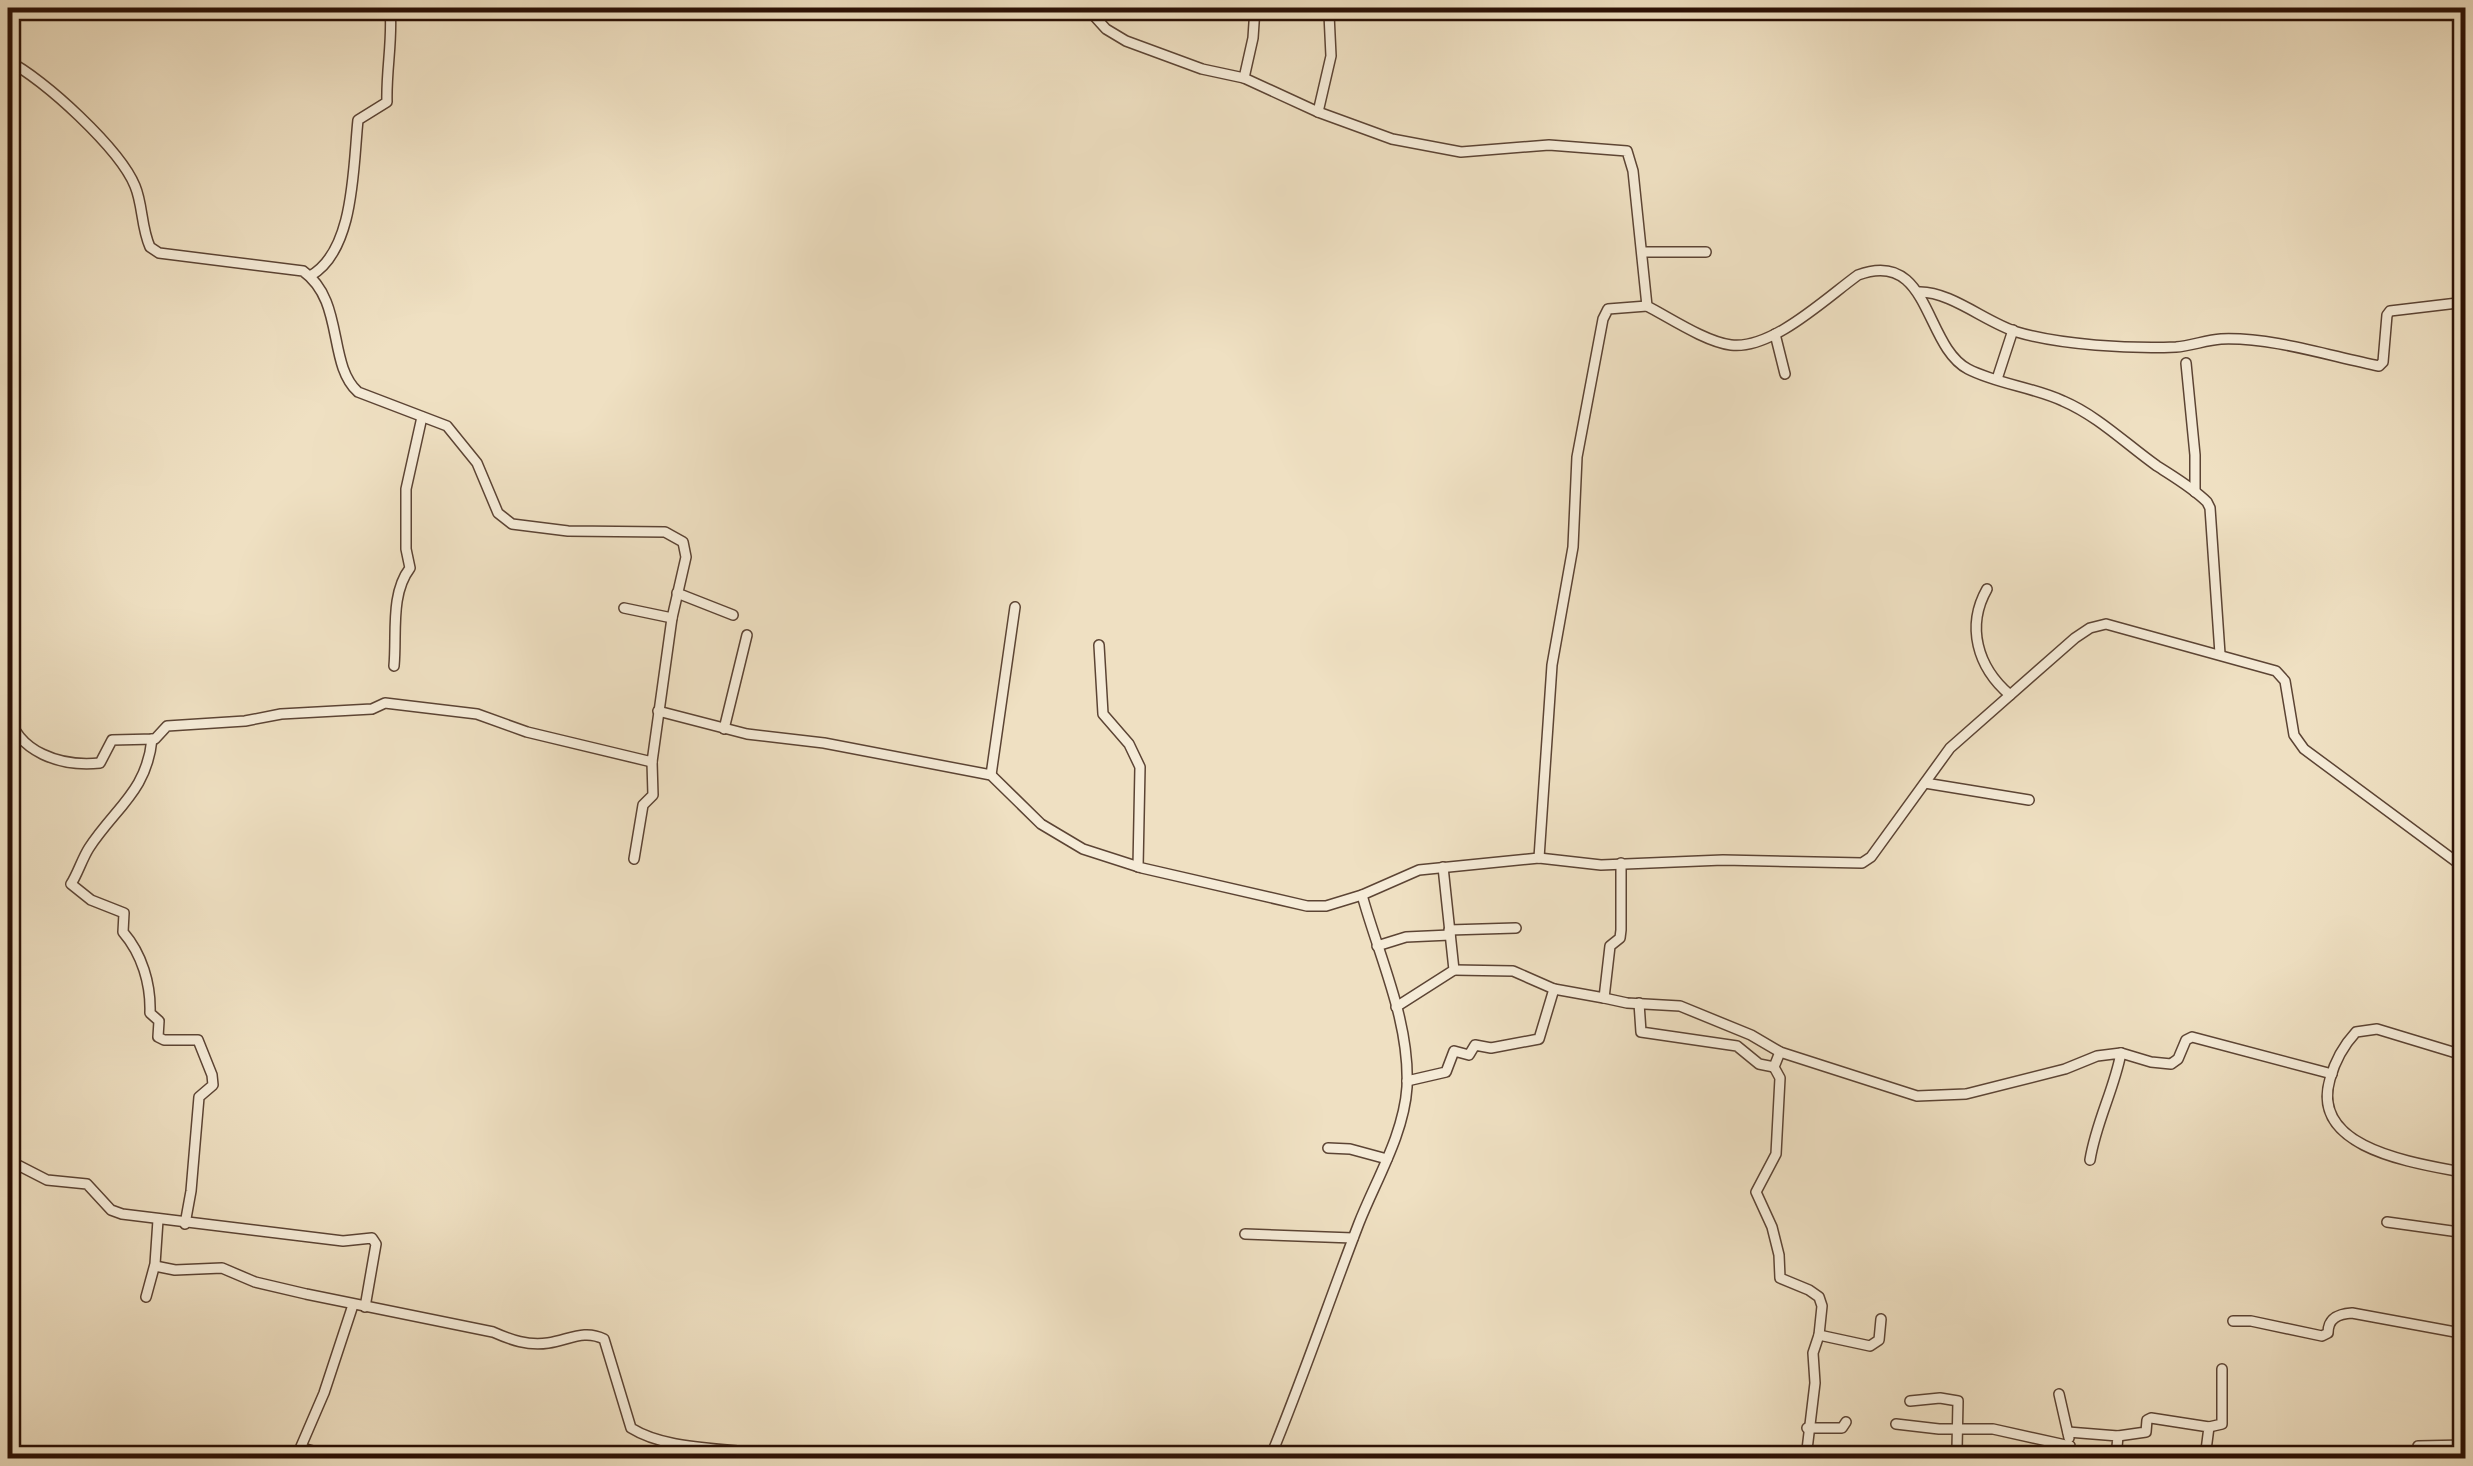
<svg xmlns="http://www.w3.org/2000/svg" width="2473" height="1466" font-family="'IM FELL Double Pica',serif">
<rect width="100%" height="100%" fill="#efe0c2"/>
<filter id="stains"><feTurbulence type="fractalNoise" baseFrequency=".002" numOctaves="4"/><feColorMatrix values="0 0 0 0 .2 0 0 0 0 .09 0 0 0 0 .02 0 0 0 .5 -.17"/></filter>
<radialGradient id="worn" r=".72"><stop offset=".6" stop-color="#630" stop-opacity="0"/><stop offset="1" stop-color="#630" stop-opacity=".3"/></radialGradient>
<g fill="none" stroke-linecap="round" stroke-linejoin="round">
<defs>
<g id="street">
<path d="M 1087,8 L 1106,29 L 1126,41 L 1202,69 L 1244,78 L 1318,112 L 1392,139 L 1461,152 L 1549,145 L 1627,151 L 1633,171 L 1647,306 C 1670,318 1706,342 1731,345 C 1772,350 1826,298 1858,275 C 1930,248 1924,346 1968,369 C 1997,384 2033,387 2063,401 C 2098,416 2126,444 2157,466 C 2174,477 2193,488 2207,502 L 2210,508 L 2220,654"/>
<path d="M 8,61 C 43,78 120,149 135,186 C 143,205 141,227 150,247 L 159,253 L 303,271 C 345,301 327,364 358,392 L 447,426 L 477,463 L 498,513 L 512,524 L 568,531 L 665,532 L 683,542 L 686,557 L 672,618 L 652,762 L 527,732 L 477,714 L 385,703 L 372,709 L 281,714 L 245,721 L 167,726 L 155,739 L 112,740 L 100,763 C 62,767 16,753 8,711"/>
<polyline points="1244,78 1253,38 1255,8"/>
<polyline points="1318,112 1331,56 1329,14"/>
<polyline points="1642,252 1706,252"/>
<path d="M 310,276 C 355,251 353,166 358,120 L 387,102 C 386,70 393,39 390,8"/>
<path d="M 1919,292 C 1950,291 1987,323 2017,332 C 2060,345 2131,349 2176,347 C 2191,346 2206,340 2221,339 C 2273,337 2329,356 2379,366 L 2383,362 L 2387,315 L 2390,311 L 2466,302"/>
<polyline points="1775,334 1785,374"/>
<polyline points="2186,363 2195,455 2195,492"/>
<polyline points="1997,379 2013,330"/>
<path d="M 1987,589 C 1966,626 1977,667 2010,695"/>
<polyline points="677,593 733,615"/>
<polyline points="624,608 672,618"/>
<polyline points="1099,645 1103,714 1129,744 1140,767 1138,867"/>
<path d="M 394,666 C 397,634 390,594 410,568 L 406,549 L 406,489 L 422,417"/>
<polyline points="658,711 747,734 824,743 991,775 1041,824 1083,849 1142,868 1307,906 1326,906 1362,895 1419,870 1539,858 1601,865 1723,860 1862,863 1871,857 1950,748 2075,638 2090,628 2106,624 2276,671 2285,681 2294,735 2304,749 2466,869"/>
<polyline points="724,729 747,635"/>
<path d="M 152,739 C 147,791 115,808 89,848 C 82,859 78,873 71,884 L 91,900 L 124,913 L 123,932 C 142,954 151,984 150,1013 L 159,1021 L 158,1037 L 164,1040 L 198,1040 L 212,1075 L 213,1085 L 199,1097 L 191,1191 L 185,1224"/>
<polyline points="991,775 1015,607"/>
<polyline points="1925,783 2029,800"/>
<polyline points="1539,858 1552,665 1573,547 1577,457 1603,319 1608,309 1647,306"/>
<polyline points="634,859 643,805 653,795 652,762"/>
<polyline points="1449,930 1516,928"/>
<polyline points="1377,946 1406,937 1450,935"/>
<polyline points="1454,970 1513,971 1554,989"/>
<path d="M 1604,998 L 1627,1003 L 1680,1006 L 1751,1035 L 1780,1052 L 1917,1096 L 1966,1094 L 2065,1069 L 2097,1056 L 2121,1053 C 2114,1090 2096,1122 2090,1160"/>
<polyline points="1639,1003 1641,1032 1737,1046 1759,1064 1774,1067"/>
<polyline points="1396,1007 1454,970 1443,867"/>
<polyline points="1780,1052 1774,1067 1780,1078 1776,1154 1756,1192 1772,1227 1779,1255 1780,1278 1809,1290 1819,1297 1822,1306 1819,1335 1813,1353 1815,1383 1806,1458"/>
<polyline points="2121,1053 2151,1062 2171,1064 2178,1059 2186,1040 2192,1037 2332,1074"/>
<path d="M 2466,1056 L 2377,1029 L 2356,1032 C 2343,1046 2335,1061 2330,1079 C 2309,1150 2417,1163 2466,1173"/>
<polyline points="1407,1081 1446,1072 1454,1051 1469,1055 1475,1045 1491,1048 1539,1039 1554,989 1604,998 1610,946 1620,938 1621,930 1621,863"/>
<polyline points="1328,1148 1350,1149 1387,1159"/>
<polyline points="8,1160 47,1180 87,1184 111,1210 122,1214 343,1241 372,1238 376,1244 365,1307"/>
<polyline points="2387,1222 2466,1233"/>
<polyline points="1245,1234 1353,1238"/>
<path d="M 155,1266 L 175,1270 L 222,1268 L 255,1282 L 306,1294 L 493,1332 C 511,1340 528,1346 548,1343 C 569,1340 584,1329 604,1339 L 631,1428 C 671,1453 736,1446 781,1458"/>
<polyline points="146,1297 155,1264 158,1220"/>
<path d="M 2233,1321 L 2251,1321 L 2322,1336 L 2328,1333 C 2328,1318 2338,1314 2352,1313 L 2466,1334"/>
<polyline points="1819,1335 1870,1346 1879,1340 1881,1319"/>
<polyline points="2059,1394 2069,1438"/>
<polyline points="1910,1401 1940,1398 1958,1401 1957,1449"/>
<polyline points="1896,1424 1939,1429 1993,1429 2070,1446 2071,1458"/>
<polyline points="2209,1427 2222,1424 2222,1369"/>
<polyline points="1807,1428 1842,1428 1846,1422"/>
<polyline points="2068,1432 2118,1436 2116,1458"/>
<polyline points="2118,1436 2146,1432 2147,1420 2151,1418 2209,1427 2205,1458"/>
<polyline points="2418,1446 2466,1445"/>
<polyline points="302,1448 339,1458"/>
<polyline points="296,1458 324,1393 353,1305"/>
<path d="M 1270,1458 C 1302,1381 1329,1301 1359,1223 C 1376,1180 1404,1134 1407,1087 C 1410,1021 1379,957 1362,895"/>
</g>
</defs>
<use href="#street" stroke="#5c4434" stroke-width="12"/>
<use href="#street" stroke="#f5ebd7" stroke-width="9"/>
</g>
<rect width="2473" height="1466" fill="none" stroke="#efe0c2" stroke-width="40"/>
<rect x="10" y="10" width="2453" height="1446" fill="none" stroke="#2b1005" stroke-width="5"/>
<rect x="20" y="20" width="2433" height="1426" fill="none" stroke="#2b1005" stroke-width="2.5"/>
<rect width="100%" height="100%" filter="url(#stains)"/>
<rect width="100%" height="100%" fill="url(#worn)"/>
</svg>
